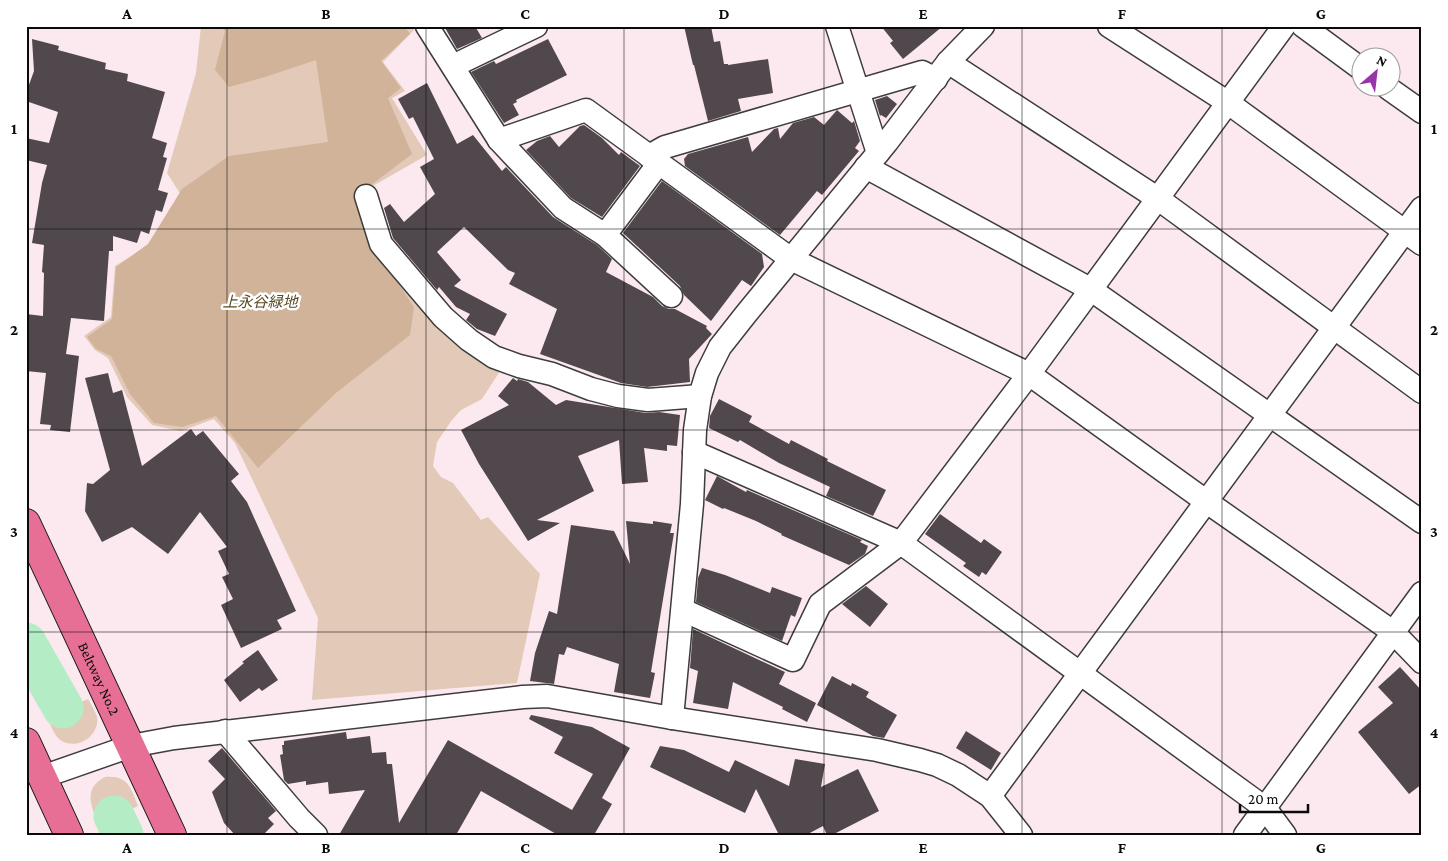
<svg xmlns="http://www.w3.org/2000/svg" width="1448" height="861" font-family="'Crimson Pro','Noto Sans JP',serif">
<rect width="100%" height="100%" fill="#fce9ef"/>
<g fill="#e2c9b8">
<polygon points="201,26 411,26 414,30 383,62 405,91 392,98 427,155 357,195 362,229 418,298 502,368 482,399 461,410 452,420 437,442 433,466 441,477 453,483 481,520 488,517 540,574 517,683 312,700 318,618 235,443 214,419 181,431 152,425 127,397 108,358 95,350 84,336 111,317 115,266 148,246 181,195 167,173 196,73"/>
<path d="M 88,699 C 91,704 95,711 97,717 C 100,737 75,752 59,739 C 53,733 51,725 47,718 Z"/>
<path d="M 105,777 C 128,775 131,788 138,806 L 98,825 C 92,806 82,789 105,777 Z"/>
</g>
<polygon fill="#d0b399" points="221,26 404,26 410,34 381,61 401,88 388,98 412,154 359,194 364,231 414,307 410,335 337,392 258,468 216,416 182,427 154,423 130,394 111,356 96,349 87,337 112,319 116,267 148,244 182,189 229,156 328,142 316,60 265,77 229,87 215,70 225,31"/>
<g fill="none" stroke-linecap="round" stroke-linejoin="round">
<g stroke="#b4edc5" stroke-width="41">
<polyline points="26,643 63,708"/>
<polyline points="114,816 123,835"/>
</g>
</g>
<g fill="#51484e">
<polygon points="444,26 475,26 482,38 457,49"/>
<polygon points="684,26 711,26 714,42 720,41 724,64 728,64 728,65 768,59 773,93 738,99 741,111 708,121 694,65 693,65"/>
<polygon points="881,26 943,26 903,59 890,43 893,41"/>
<polygon points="32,39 59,46 58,50 106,63 105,69 128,74 127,81 165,92 152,138 167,143 163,157 167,158 158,190 168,193 162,212 156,210 149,234 141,231 137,243 113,236 113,251 109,251 104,321 71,318 66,354 79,356 70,432 50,430 51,425 40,424 46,373 26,371 26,314 43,316 44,273 42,272 44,245 32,243 42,183 47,165 26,160 26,138 49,143 58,112 26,101 26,93 34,71"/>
<polygon points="548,39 567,75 516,100 517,102 513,104 519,115 504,123 471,72 494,61 496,64"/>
<polygon points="427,83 457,144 473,135 502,171 506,167 553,217 597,245 612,259 606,272 653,297 662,306 669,309 675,309 707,326 706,328 712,334 689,359 690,382 647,387 621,383 540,354 557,309 509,284 515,273 508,270 464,227 437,252 461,280 454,286 507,314 495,336 477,329 466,320 470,314 456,307 439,287 437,290 393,238 384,208 390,204 404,222 435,194 420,167 434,159 413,117 409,119 398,99"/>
<polygon points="887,96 897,104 886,118 881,115 880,116 875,100"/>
<polygon points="837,110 852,123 854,121 860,141 855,148 859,151 822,195 817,191 780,235 685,166 684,159 688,154 748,137 752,152 774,129 778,128 780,139 793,123 814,117 824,125"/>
<polygon points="584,125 602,138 619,155 621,152 640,166 602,217 571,198 526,150 537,141 550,136 559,147 580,126"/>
<polygon points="662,181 762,254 764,267 751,286 742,280 711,321 684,295 680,286 623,233"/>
<polygon points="108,373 113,393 122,390 142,466 191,429 196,436 203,431 239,474 231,481 247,502 296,611 277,620 282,629 241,648 221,605 233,599 222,577 229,574 218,551 227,547 200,512 168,554 132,527 102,542 85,511 87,483 93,484 110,470 85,378"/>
<polygon points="513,378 517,381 518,379 528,382 556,405 566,400 646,413 659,412 680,415 677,446 667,445 667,451 644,448 648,482 622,484 619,440 578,456 594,491 537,520 560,523 528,541 479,464 461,430 509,405 498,396"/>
<polygon points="719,399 752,416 749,422 789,444 791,440 828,459 827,461 886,490 873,516 826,496 830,487 779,463 740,440 738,442 709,428 710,416"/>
<polygon points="717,476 746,492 747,490 862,540 860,542 868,546 865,554 849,565 781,535 782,534 756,521 724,508 723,509 705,500"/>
<polygon points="940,514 981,543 984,539 1002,552 986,575 982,572 979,577 963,566 966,563 925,534"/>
<polygon points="626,521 653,524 653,521 672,524 670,533 674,533 651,672 655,673 650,698 614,692 619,664 567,647 564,655 559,654 554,684 530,681 535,653 549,611 557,614 571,525 614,531 630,564"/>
<polygon points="702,568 725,575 770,593 772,587 802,598 795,617 791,615 782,641 696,602 698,578"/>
<polygon points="866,586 888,604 870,627 842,604"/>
<polygon points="693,629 785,672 779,684 816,703 807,722 782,709 783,707 733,682 728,709 693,703 698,671 690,668"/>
<polygon points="258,650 278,680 262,691 259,688 240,702 224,680 244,663 242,662"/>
<polygon points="1400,667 1422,691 1422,784 1409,794 1358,732 1393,703 1378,687"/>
<polygon points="832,676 851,686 852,683 869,692 866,697 897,715 884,738 873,736 817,705"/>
<polygon points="531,715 592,727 630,748 602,798 612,804 594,835 558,835 481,791 456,835 339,835 365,790 329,794 328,782 306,785 306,781 288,784 284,780 280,755 283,754 282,745 284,745 284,741 346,732 347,739 370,736 372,753 386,752 387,764 392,764 399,823 448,740 572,810 593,774 554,753 563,737 529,719"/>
<polygon points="966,731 1001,753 991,770 956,748"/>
<polygon points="660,746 684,750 729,772 735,760 789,786 795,759 825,764 821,787 858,769 879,811 832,835 827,835 823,826 806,835 779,835 756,789 745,813 650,767"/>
<polygon points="222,748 276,811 268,818 274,824 263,835 235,835 224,823 212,792 225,779 208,761"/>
</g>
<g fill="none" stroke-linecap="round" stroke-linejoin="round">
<defs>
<g id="minor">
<polyline points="427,26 499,140 563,208 605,235 671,296"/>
<polyline points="837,26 878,153"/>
<polyline points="1109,26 1227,102 1422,244"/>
<polyline points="1303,26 1360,68"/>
<polyline points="948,62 1157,198 1422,392"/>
<polyline points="453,66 536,26"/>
<polyline points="1388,88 1422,112"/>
<polyline points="499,140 586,110 791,259 1029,374 1207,502 1393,632 1422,662"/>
<polyline points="649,156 665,147 922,72 936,79"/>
<polyline points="866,167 1090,289 1422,522"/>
<polyline points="366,196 381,244 443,317 469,340 494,357 519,366 552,374 591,389 618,396 648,400 700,396"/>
<polyline points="605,235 659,163"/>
<polyline points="694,452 901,543 1265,808 1285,835"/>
<polyline points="683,610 793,660 820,604 901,543 1029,374 1284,26"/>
<polyline points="672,718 692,504 695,430 700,396 707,373 720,347 746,314 887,142 948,62 983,26"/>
<polyline points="225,731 299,818 316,835"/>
<polyline points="42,777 131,746 174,738 523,697 547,696 672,718 877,750 920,760 937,765 958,775 990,796 1021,835"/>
<polyline points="990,796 1422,208"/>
<polyline points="1245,835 1422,593"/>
</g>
<g id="major">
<path id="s1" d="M 26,523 L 172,835"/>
<polyline points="26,742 69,835"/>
</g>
</defs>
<use href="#minor" stroke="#3d3d3d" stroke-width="25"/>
<use href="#major" stroke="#1b1b1b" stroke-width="30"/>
<use href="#minor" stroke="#fff" stroke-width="22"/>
<use href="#major" stroke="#e76f96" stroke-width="28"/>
</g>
<path fill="none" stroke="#0a0a0a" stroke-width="1" stroke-opacity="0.55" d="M 227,26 L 227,835M 426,26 L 426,835M 624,26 L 624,835M 824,26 L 824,835M 1022,26 L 1022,835M 1222,26 L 1222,835M 26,229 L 1422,229M 26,430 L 1422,430M 26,632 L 1422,632"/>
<g text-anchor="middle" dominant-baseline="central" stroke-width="5" stroke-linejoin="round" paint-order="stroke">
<g font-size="15" font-style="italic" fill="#584923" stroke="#fff">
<text x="260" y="302">上永谷緑地</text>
</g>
<g font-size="15" fill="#0a0a0a" stroke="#fff">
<text stroke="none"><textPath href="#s1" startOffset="172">Beltway No.2</textPath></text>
</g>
</g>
<rect width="1448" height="861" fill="none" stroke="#ffffff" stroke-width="55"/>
<g transform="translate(1376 72) rotate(28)"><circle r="24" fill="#ffffff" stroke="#9d9d9d"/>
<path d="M0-4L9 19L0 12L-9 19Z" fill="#9834a7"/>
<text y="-8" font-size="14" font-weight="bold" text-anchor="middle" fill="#0a0a0a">N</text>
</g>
<path d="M1240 804v8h68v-8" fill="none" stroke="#0a0a0a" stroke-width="2.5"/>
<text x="1248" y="804" font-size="15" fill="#0a0a0a" stroke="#ffffff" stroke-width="4" paint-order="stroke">20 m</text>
<rect x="28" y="28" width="1392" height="806" fill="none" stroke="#0a0a0a" stroke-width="2"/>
<g font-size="16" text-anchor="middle" font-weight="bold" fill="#0a0a0a">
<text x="127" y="19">A</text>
<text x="326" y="19">B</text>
<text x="525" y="19">C</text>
<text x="724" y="19">D</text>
<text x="923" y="19">E</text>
<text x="1122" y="19">F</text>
<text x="1321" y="19">G</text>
<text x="14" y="134">1</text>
<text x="1434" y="134">1</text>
<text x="14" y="335">2</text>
<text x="1434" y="335">2</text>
<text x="14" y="537">3</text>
<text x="1434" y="537">3</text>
<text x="14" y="738">4</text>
<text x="1434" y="738">4</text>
<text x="127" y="853">A</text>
<text x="326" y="853">B</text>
<text x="525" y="853">C</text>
<text x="724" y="853">D</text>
<text x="923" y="853">E</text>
<text x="1122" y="853">F</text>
<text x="1321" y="853">G</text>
</g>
</svg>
